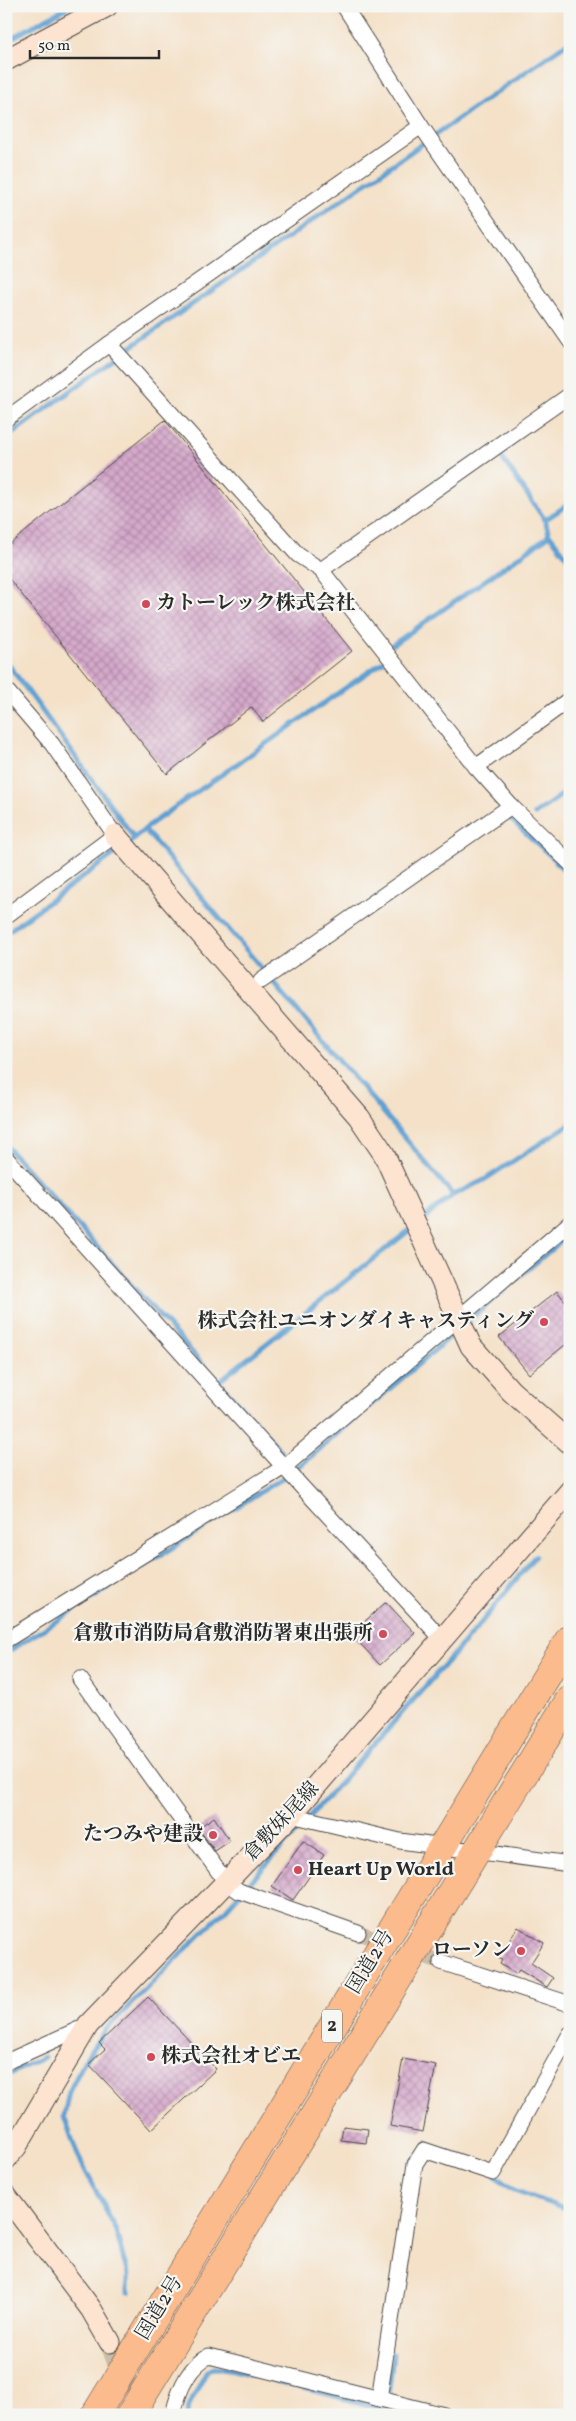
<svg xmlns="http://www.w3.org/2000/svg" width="576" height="2421" font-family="Vollkorn,'Noto Serif JP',serif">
<defs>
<pattern id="building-cross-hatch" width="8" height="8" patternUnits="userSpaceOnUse" patternTransform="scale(1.25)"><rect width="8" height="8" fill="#d6a9cc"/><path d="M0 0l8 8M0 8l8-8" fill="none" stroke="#ae8aa6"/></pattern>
</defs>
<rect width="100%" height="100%" fill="#f6f6f2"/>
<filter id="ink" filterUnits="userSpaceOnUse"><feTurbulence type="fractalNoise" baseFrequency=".02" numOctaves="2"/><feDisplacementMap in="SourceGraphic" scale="10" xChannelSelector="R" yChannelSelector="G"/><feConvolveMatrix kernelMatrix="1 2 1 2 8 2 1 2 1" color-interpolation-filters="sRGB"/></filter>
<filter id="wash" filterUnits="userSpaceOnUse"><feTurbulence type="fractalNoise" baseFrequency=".0096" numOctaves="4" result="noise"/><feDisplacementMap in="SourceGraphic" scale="20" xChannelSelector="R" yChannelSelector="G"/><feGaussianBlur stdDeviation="1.12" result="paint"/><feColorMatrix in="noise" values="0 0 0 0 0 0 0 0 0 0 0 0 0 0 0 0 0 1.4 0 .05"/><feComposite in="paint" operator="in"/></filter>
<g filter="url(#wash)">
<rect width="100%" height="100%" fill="#f4e1c8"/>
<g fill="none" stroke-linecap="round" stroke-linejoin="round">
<g stroke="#5fa0d2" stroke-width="5">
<polyline points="6,41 70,6"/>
<polyline points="6,438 131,347 570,41"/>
<polyline points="502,458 545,520"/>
<polyline points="549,534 570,561"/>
<polyline points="392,645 546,538 549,534 545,520 570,503"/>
<polyline points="6,661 135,839"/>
<polyline points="504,813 554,859 570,877"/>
<polyline points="535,814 570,789"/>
<polyline points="145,830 453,1195"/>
<polyline points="128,844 151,824 384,661"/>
<polyline points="6,933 121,849"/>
<polyline points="6,1146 281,1451"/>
<polyline points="420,1222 453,1195 484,1180 570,1124"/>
<polyline points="466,1323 570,1233"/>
<polyline points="218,1382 411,1229"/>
<polyline points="6,1653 295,1470 458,1330"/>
<polyline points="6,2076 44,2057"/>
<polyline points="496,2177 514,2190 570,2211"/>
<polyline points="128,2293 128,2275 115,2228 78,2156 64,2116 69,2092 85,2060 105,2030 226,1909 316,1810 476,1629 535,1556"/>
<polyline points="388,2396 393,2354"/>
<polyline points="188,2415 189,2405 207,2371 213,2368 229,2369 409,2415"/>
</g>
</g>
<g id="blocks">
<g fill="url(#building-cross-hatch)">
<polygon points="165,420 352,651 263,722 251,707 167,774 6,575 6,547"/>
<polygon points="557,1291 570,1307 570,1341 529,1374 499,1337"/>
<polygon points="386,1602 415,1633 380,1665 351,1634"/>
<polygon points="214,1817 230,1841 215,1851 198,1828"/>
<polygon points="303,1841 324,1855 293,1900 272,1886"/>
<polygon points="518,1927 544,1943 531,1963 553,1978 547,1987 519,1970 516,1974 500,1964 502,1960 498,1958"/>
<polygon points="148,1997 216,2069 151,2130 89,2064 105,2049 99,2043"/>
<polygon points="403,2059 436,2065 423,2132 390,2126"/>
<polygon points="343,2126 368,2129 366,2143 341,2140"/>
</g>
</g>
</g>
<g filter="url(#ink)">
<use href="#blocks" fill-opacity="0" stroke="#494643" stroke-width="1"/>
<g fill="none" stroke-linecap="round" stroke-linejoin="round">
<polyline stroke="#ccbda9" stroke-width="15" stroke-dasharray="15 8" stroke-linecap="butt" points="358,1933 441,1962"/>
<polyline stroke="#ccbda9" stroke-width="21" stroke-dasharray="21 11" stroke-linecap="butt" points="110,2342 137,2415"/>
<defs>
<g id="street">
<polyline points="344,6 421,126 570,341"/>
<polyline points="109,344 298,555 321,570 476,767 511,806 570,863"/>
<polyline points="6,419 109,344 421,126"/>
<polyline points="321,570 570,395"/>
<polyline points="6,690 52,744 115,835 6,916"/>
<polyline points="476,767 570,699"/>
<polyline points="261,981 511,806"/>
<polyline points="6,1158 301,1486 443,1640"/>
<polyline points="6,1640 284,1467 570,1223"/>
<polyline points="80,1679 226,1882 239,1891 358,1933"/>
<polyline points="291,1815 400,1841 570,1864"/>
<polyline points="441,1962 570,2004"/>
<polyline points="6,2062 88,2025"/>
<polyline points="379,2399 415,2164 424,2150 493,2173 570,2034"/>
<path d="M 173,2415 C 178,2392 187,2367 209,2356 L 444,2415"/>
</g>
<g id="secondary">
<polyline points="6,60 107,6"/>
<polyline points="115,835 359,1117 384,1154 471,1346 511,1391 570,1443"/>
<polyline points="6,2159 16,2147 88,2025 291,1815 570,1491"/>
<polyline points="6,2196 91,2309 110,2342"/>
</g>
<g id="highway">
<polyline points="95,2415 570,1638"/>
<polyline points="130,2415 570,1699"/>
</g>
</defs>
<use href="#street" stroke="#494643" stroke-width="17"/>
<use href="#secondary" stroke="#494643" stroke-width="23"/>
<use href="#highway" stroke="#494643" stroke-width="29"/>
<use href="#street" stroke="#fff" stroke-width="15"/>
<use href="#secondary" stroke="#fde4d1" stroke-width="21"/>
<use href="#highway" stroke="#fbbb8d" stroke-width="28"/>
</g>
</g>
<g fill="#d1495b" stroke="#f6f6f2" stroke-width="2">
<circle cx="146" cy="604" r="5"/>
<circle cx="544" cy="1322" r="5"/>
<circle cx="383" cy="1634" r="5"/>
<circle cx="213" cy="1835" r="5"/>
<circle cx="298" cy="1870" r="5"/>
<circle cx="521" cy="1951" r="5"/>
<circle cx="151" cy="2057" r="5"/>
</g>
<g text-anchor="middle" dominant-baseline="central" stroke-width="4.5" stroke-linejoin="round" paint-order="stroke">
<rect fill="#f6f6f2" stroke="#686867" stroke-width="1" x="322" y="2009.5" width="20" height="33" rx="4"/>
<g font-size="19" font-weight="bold" fill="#2b2b2b">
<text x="332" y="2026">2</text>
</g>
<g font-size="20" font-weight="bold" fill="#2b2b2b" stroke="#f6f6f2" text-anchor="end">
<text x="156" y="604" text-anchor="start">カトーレック株式会社</text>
<text x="534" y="1322">株式会社ユニオンダイキャスティング</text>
<text x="373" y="1634">倉敷市消防局倉敷消防署東出張所</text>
<text x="203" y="1835">たつみや建設</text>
<text x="308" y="1870" text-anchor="start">Heart Up World</text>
<text x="511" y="1951">ローソン</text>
<text x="161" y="2057" text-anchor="start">株式会社オビエ</text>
</g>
<g font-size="20" fill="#2b2b2b" stroke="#f6f6f2">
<text transform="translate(282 1822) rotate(-47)">倉敷妹尾線</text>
<text transform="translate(371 1962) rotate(-59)">国道2号</text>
<text transform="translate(160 2308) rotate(-59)">国道2号</text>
</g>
</g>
<rect width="576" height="2421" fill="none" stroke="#f6f6f2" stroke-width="25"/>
<path d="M30 50v8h129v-8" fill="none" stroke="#2b2b2b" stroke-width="2.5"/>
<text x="38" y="50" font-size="15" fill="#2b2b2b" stroke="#f6f6f2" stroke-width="4" paint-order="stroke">50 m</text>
</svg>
